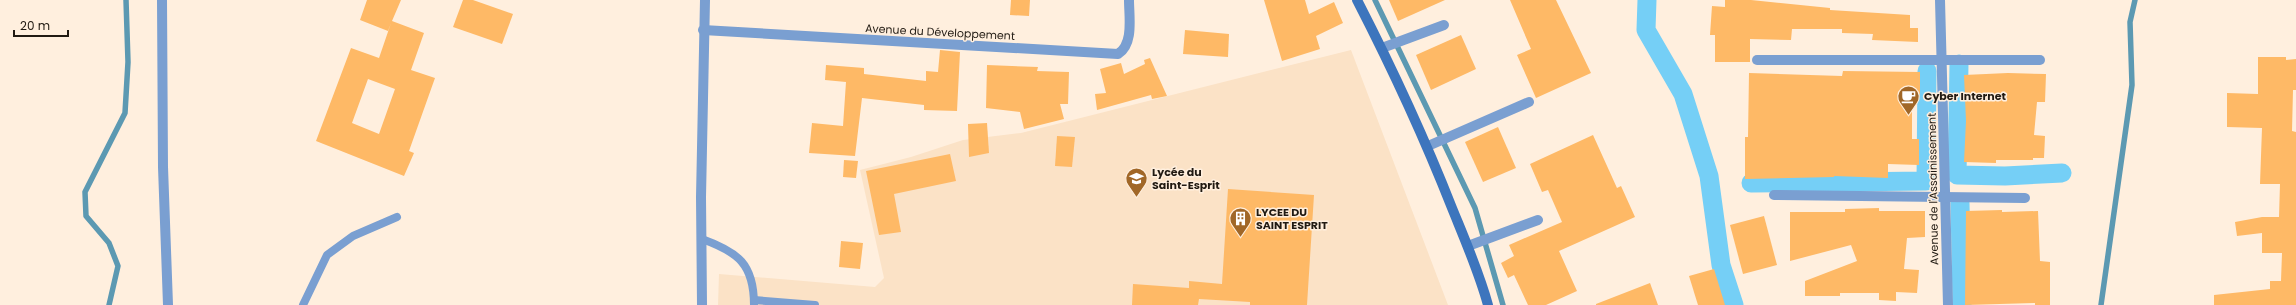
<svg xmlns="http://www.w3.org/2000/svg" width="2296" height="305" font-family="Poppins,sans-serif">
<rect width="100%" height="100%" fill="#ffefde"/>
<polygon fill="#fbe2c6" points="1351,50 1448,305 718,305 719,274 875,287 884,278 860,170 911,157 963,140 1021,133"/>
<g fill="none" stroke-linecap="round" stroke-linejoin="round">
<g stroke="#5c99b2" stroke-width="5.5">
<polyline points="1375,0 1475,208 1503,305"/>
<polyline points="109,305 118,266 109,243 86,216 85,192 125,113 128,62 126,0"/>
<polyline points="2101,305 2132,85 2130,22 2135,0"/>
</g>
<g stroke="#75cff6" stroke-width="19">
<polyline points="1647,0 1646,30 1683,94 1709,176 1721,265 1734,305"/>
<polyline points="1959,64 1957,175 2005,176 2062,173"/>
<polyline points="1751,183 1926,181 1927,71"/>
<polyline points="1960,203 1962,305"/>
</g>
</g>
<g fill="#feb966" fill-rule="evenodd">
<path d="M 367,0 L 401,0 L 392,21 L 424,33 L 411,70 L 435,78 L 409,151 L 414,153 L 404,176 L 316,141 L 351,48 L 379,58 L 391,23 L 388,31 L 360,20 ZM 368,79 L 395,89 L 379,134 L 352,123 Z"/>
<polygon points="463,0 473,0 513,14 502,44 453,27"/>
<polygon points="1011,0 1030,0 1029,16 1010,15"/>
<polygon points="1264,0 1305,0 1309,14 1334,2 1343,23 1316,36 1320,49 1282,61"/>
<polygon points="1389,0 1445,0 1398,21"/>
<polygon points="1510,0 1556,0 1591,73 1536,98 1517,55 1531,49"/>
<polygon points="1725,0 1751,0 1830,8 1830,10 1910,15 1910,28 1918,28 1918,42 1872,40 1873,34 1842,33 1842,29 1792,29 1791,40 1750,39 1750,62 1715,62 1715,35 1710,35 1712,6 1725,7"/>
<polygon points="1185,30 1229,34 1228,57 1183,54"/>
<polygon points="1461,35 1476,69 1431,90 1416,55"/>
<polygon points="940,50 960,52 957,111 924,110 924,105 862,98 855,156 809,153 812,123 843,126 846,82 825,80 826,65 864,68 864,74 926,81 926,71 938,72"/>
<polygon points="2258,57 2286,57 2286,60 2296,59 2296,90 2293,90 2292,131 2296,132 2296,305 2214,305 2214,295 2270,289 2270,281 2281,281 2282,253 2262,253 2262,233 2237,236 2235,222 2262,217 2279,217 2280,184 2260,184 2262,128 2227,127 2227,93 2258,94"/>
<polygon points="1150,58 1167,96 1152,99 1151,95 1097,110 1095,94 1106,93 1100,69 1121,63 1124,74 1145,64 1144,60"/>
<polygon points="987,65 1038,67 1037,71 1069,72 1068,104 1060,104 1064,119 1024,129 1020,112 986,108"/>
<polygon points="1843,71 1920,72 1920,94 1912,94 1912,139 1919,139 1919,165 1888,164 1888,178 1834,176 1834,177 1745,179 1745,137 1748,137 1749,73 1842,76"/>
<polygon points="2008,73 2046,74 2045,102 2037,102 2034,135 2045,136 2044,158 2033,158 2033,160 1996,160 1996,163 1964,162 1966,121 1964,75"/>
<polygon points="987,123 989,153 969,157 968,124"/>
<polygon points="1498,127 1516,168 1483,182 1465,142"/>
<polygon points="1593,135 1617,188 1621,186 1635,217 1559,251 1577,291 1546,305 1528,305 1514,275 1508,278 1501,263 1514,256 1509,245 1562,222 1548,190 1542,192 1530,164"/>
<polygon points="1057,136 1075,137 1072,167 1055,166"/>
<polygon points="950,154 956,181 894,194 901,232 879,235 866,171"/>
<polygon points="844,160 858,161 856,178 843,177"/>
<polygon points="1228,189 1314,195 1307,305 1250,305 1250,302 1199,299 1198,305 1132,305 1133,284 1189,288 1189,281 1222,284"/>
<polygon points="1879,208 1879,211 1925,211 1925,237 1907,238 1904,269 1919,270 1917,293 1896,292 1896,301 1879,300 1879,293 1840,293 1840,296 1805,296 1805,281 1857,261 1851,245 1790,261 1790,212 1845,212 1845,209"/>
<polygon points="2002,210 2002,212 2038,211 2040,261 2050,262 2050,305 2035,305 2035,303 1965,305 1966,211"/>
<polygon points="1764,216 1777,265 1743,274 1730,225"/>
<polygon points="841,241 863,243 860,269 839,267"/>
<polygon points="1714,269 1725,305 1698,305 1689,276"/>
<polygon points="1650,283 1658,305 1596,305 1596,304"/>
</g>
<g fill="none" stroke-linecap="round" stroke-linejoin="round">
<g stroke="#7a9fd1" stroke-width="8">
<path d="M 702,239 C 738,252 754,264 754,305"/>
<polyline points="754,300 815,305"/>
<polyline points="303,305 327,255 353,236 397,217"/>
</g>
<g stroke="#7a9fd1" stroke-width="10">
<polyline points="162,0 163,167 168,305"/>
<polyline points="1940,0 1948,305"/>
<path d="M 703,30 L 1118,54 C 1134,44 1129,17 1129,0"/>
<polyline points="1382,48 1444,25"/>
<polyline points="1757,60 2040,60"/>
<polyline points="1428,146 1529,102"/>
<polyline points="1774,195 2025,198"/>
<polyline points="1468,246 1538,220"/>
<polyline points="702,305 701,197 705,0"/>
</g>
<path stroke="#3d75bd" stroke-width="10" d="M 1357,0 C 1392,68 1424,137 1452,208 C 1465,240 1479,272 1488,305"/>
</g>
<defs>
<symbol id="cafe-pin" viewBox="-11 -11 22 30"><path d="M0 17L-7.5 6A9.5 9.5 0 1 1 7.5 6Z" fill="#a16727" stroke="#ffefde"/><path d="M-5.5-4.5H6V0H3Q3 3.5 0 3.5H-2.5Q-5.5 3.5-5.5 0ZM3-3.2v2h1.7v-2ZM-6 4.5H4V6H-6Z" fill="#fff"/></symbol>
<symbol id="school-pin" viewBox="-11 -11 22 30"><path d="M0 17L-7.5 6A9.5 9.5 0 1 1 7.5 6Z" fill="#a16727" stroke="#ffefde"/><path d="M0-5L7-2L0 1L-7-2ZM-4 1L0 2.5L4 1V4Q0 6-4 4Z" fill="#fff"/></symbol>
<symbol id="building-pin" viewBox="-11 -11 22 30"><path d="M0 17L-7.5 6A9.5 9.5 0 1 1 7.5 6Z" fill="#a16727" stroke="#ffefde"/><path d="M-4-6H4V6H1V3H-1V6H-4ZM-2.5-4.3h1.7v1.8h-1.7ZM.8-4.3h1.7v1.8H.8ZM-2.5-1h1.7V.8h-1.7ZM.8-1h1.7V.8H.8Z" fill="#fff"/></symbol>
</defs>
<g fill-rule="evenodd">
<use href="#cafe-pin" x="1896" y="84" width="25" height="34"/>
<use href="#school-pin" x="1124" y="166" width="25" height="34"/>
<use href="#building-pin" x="1228" y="206" width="25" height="34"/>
</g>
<g text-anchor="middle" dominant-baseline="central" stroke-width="3" stroke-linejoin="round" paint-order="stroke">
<g font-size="11" fill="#211a12" stroke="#ffefde">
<text transform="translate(940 32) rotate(3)">Avenue du Développement</text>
<text transform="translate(1933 189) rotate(-91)">Avenue de l'Assainissement</text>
</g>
<g font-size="11" font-weight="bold" fill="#211a12" stroke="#ffefde" text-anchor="start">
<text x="1924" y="96">Cyber Internet</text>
<text x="1152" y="172">Lycée du<tspan x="1152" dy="13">Saint-Esprit</tspan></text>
<text x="1256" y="212">LYCEE DU<tspan x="1256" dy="13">SAINT ESPRIT</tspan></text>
</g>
</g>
<path d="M14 30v6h54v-6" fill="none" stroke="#211a12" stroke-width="2"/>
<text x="20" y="30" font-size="12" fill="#211a12" stroke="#ffefde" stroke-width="3" paint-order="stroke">20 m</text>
</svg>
